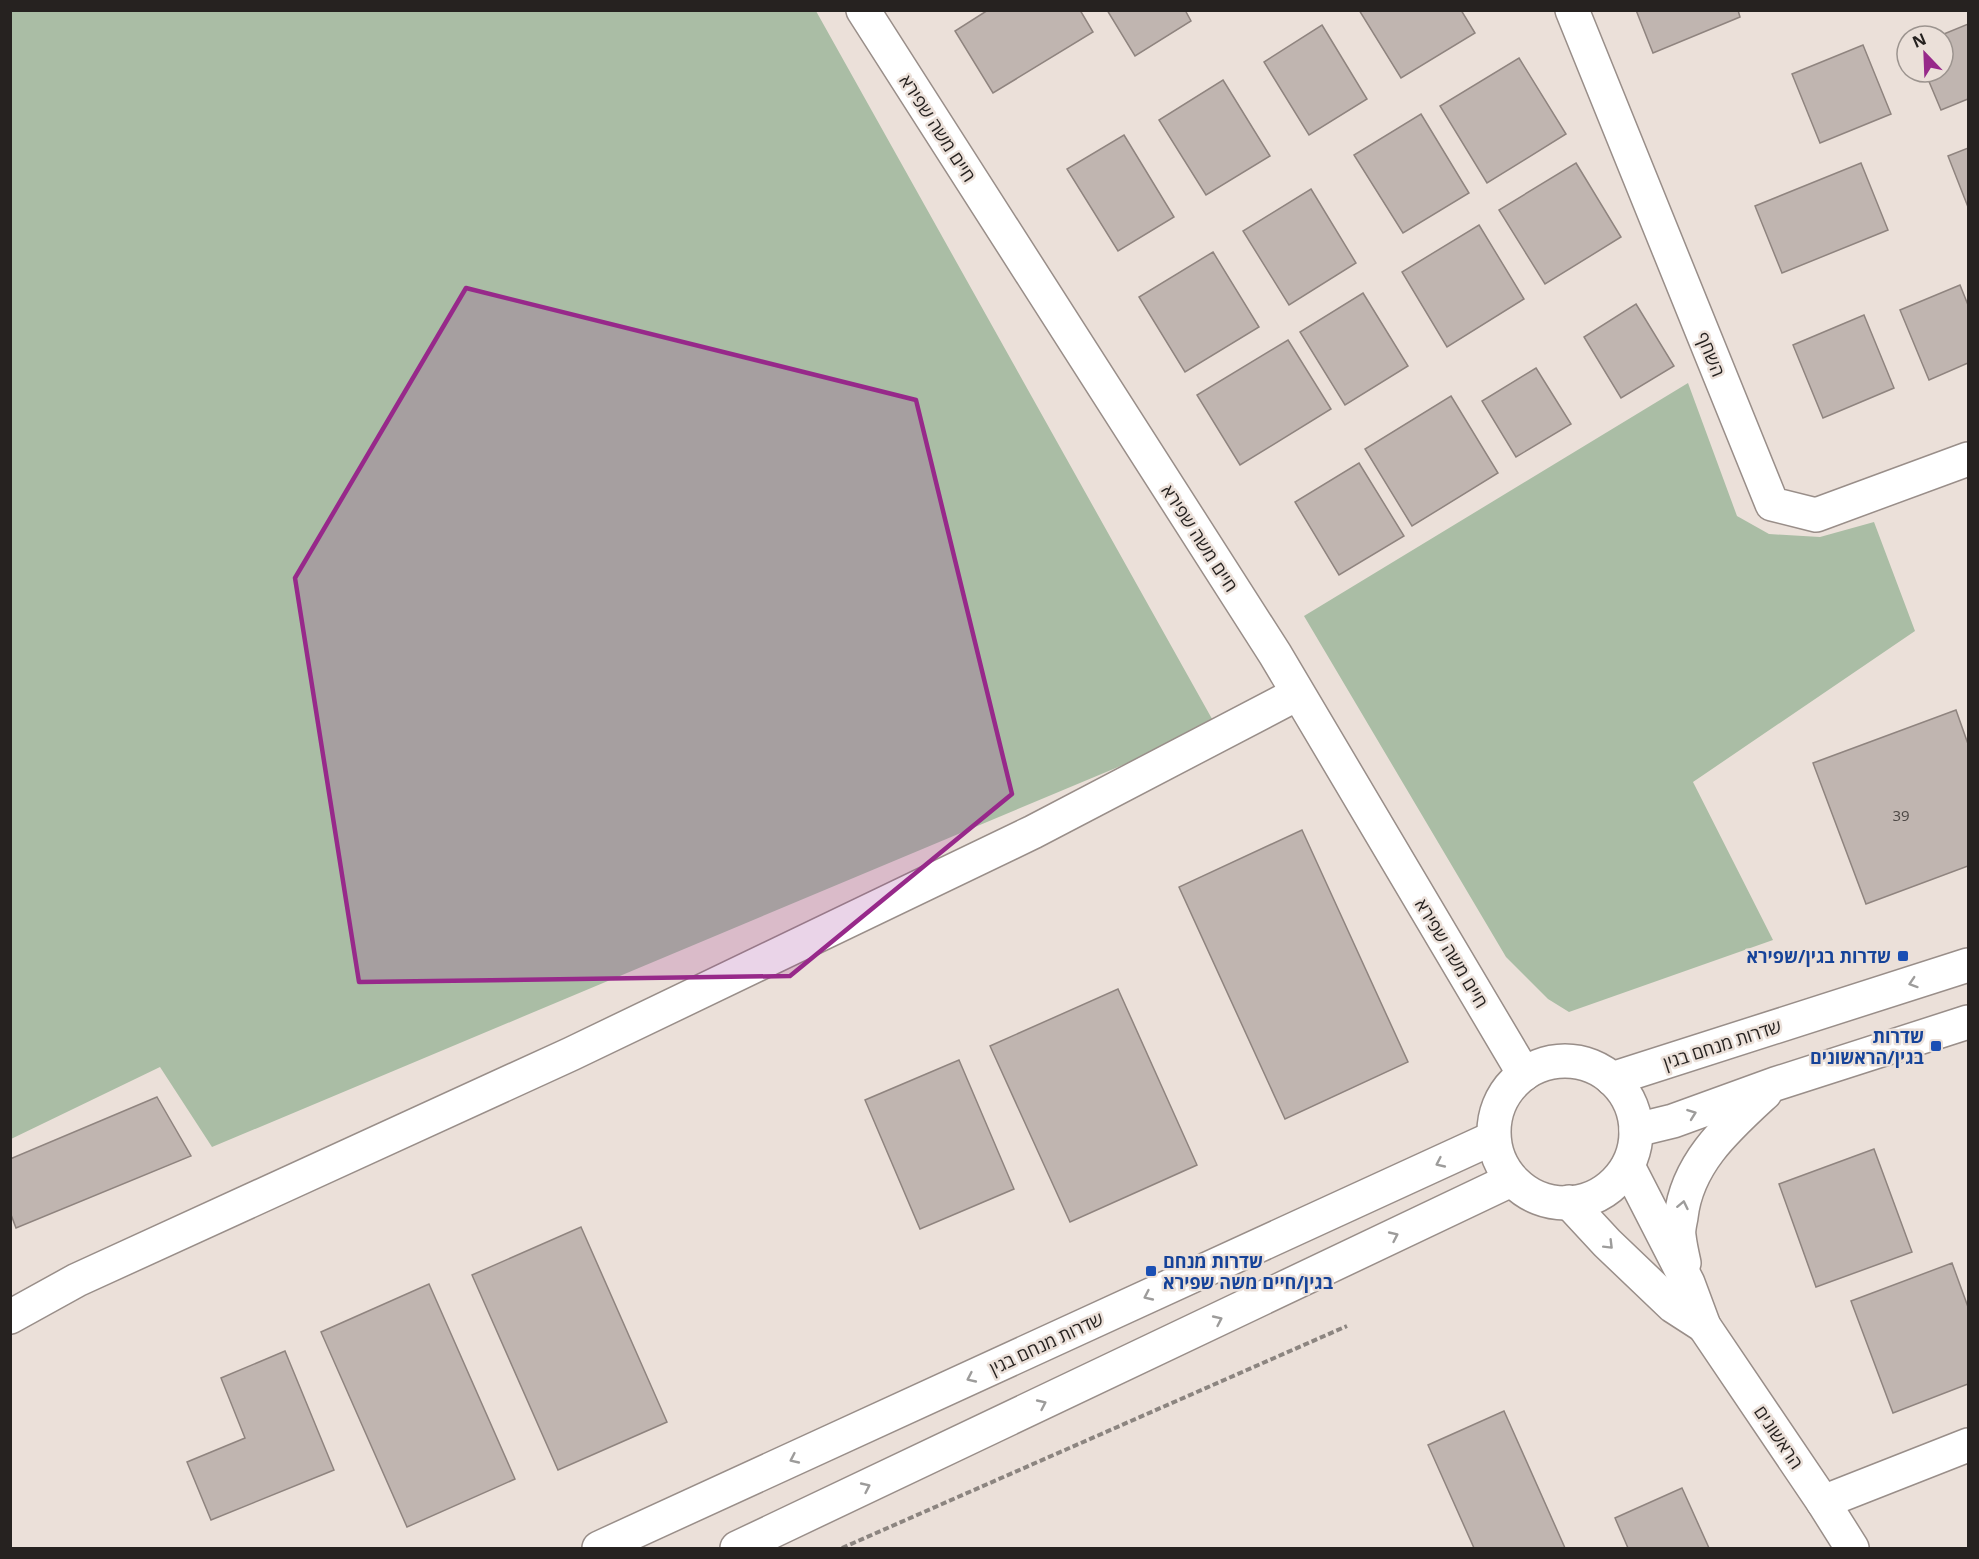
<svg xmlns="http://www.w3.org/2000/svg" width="1979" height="1559" font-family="'Open Sans',Heebo,sans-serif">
<rect width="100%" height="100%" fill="#ebe0d9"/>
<g fill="#aabda5">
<polygon points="11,11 816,11 1216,726 212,1147 160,1067 11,1139"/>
<polygon points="1688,383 1737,516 1769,534 1820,537 1874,522 1915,631 1693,782 1773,940 1569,1012 1548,999 1506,957 1304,616"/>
</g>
<g fill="#c0b5b0" stroke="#8f847f" stroke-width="1.5">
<polygon points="988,10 1080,10 1093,32 993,93 955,31"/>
<polygon points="1107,10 1185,10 1191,21 1135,56"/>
<polygon points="1359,10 1461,10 1475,33 1401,78"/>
<polygon points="1636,10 1738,10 1740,17 1653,53"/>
<polygon points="1968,24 1968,99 1941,110 1925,72 1943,72 1943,36 1939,36"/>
<polygon points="1322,25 1367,99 1309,135 1264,62"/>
<polygon points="1863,45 1891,114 1820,143 1792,74"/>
<polygon points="1519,58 1566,134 1487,183 1440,106"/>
<polygon points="1223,80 1270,156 1206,195 1159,120"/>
<polygon points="1421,114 1469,193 1403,233 1354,155"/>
<polygon points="1124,135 1174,217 1118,251 1067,169"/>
<polygon points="1968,148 1968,207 1948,156"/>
<polygon points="1576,163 1621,237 1545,284 1499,210"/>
<polygon points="1861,163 1888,230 1782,273 1755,206"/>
<polygon points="1311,189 1356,263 1289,305 1243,231"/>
<polygon points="1479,225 1524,299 1447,347 1402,272"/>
<polygon points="1213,252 1259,327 1185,372 1139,297"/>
<polygon points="1960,285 1968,305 1968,363 1929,380 1900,310"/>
<polygon points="1363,293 1408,366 1345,405 1300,332"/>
<polygon points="1636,304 1674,366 1621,398 1584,337"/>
<polygon points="1864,315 1894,388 1823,418 1793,345"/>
<polygon points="1288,340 1331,409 1240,465 1197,395"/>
<polygon points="1536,368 1571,424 1516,457 1482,401"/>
<polygon points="1451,396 1498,473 1412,526 1365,449"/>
<polygon points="1359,463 1404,536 1339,575 1295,502"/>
<polygon points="1956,710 1968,744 1968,866 1866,904 1813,763"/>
<polygon points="1302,830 1408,1062 1285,1119 1179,887"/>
<polygon points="1118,989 1197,1165 1070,1222 990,1046"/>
<polygon points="959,1060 1014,1189 920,1229 865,1100"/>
<polygon points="157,1097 191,1156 16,1228 10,1212 10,1159"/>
<polygon points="1874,1149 1912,1252 1816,1287 1779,1184"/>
<polygon points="581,1227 667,1422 558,1470 472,1275"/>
<polygon points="1952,1263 1968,1307 1968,1384 1893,1413 1851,1301"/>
<polygon points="429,1284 515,1479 407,1527 321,1332"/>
<polygon points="285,1351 334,1470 211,1520 187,1462 245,1438 221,1378"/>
<polygon points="1504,1411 1565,1548 1474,1548 1428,1445"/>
<polygon points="1682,1488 1709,1548 1628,1548 1615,1518"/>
</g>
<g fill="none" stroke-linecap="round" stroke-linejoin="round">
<defs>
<g id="minor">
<polyline points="863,10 1275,654 1524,1074"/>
<polyline points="1572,10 1772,504 1816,515 1968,459"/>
<circle cx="1565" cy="1132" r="71"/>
<polyline points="1612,1079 1968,965"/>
<polyline points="1636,1130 1673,1121 1775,1084 1968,1022"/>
<polyline points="1628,1166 1688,1283 1704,1326 1823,1502 1852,1548"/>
<polyline points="1569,1202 1607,1243 1673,1306 1704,1326"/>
<path d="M 1684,1263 C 1682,1254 1680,1245 1679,1236 C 1678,1230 1680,1223 1681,1217 C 1687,1163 1727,1128 1765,1093"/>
<polyline points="10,1317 77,1280 571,1054 1033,832 1297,694"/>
<polyline points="1823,1502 1968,1445"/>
<polyline points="599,1548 1493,1138"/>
<polyline points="737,1548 1511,1180"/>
</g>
</defs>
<use href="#minor" stroke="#998e89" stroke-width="36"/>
<polyline stroke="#8c8580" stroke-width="4" stroke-dasharray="6 3" stroke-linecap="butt" points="842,1548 1347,1326"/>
<use href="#minor" stroke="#fff" stroke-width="33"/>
</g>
<defs><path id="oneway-chevron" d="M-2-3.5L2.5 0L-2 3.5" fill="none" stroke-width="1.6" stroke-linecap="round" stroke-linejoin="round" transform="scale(1.5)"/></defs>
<g stroke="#9d9c9b">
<use href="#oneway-chevron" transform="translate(1913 983) rotate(162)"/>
<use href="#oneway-chevron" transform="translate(1692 1114) rotate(-20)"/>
<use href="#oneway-chevron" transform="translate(1440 1163) rotate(155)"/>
<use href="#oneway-chevron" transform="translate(1683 1205) rotate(-78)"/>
<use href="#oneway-chevron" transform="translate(1394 1236) rotate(-25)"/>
<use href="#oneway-chevron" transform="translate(1609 1245) rotate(45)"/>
<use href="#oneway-chevron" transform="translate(1148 1296) rotate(155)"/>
<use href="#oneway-chevron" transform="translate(1218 1320) rotate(-25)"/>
<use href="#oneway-chevron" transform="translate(971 1378) rotate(155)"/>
<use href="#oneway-chevron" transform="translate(1042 1404) rotate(-25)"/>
<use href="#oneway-chevron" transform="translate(794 1459) rotate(155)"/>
<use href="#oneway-chevron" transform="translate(866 1487) rotate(-25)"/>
</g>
<path fill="#97298a" fill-opacity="0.2" stroke="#97298a" stroke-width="4.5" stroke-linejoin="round" d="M 466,288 L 916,400 L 1012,794 L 790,976 L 359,982 L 295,578 Z"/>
<g fill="#1a4fb4" stroke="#ebe0d9" stroke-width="2">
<rect x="1897" y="950" width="12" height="12" rx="3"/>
<rect x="1930" y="1040" width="12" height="12" rx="3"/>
<rect x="1145" y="1265" width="12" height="12" rx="3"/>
</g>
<g text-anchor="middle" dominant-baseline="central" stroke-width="5" stroke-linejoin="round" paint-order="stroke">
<g font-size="15" fill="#4c4744">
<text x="1901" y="815">39</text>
</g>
<g font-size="18" fill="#262220" stroke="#ebe0d9">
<text transform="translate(938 128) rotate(57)">חיים משה שפירא</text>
<text transform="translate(1711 354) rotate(68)">השחף</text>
<text transform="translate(1200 538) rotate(57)">חיים משה שפירא</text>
<text transform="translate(1452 953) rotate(59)">חיים משה שפירא</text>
<text transform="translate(1722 1044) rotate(-18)">שדרות מנחם בגין</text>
<text transform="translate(1046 1343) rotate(-25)">שדרות מנחם בגין</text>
<text transform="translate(1779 1437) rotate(56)">הראשונים</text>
</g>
<g font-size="18" font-weight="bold" fill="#164399" stroke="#ebe0d9" text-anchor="end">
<text x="1891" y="956">שדרות בגין/שפירא</text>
<text x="1924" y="1036">שדרות<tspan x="1924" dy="21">בגין/הראשונים</tspan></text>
<text x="1163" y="1261" text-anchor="start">שדרות מנחם<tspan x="1163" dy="21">בגין/חיים משה שפירא</tspan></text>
</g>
</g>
<rect width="1979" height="1559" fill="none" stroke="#262220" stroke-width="24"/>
<g transform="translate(1925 54) rotate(337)"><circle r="28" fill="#ebe0d9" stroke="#9c948f" stroke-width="1.5"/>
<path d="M0-4.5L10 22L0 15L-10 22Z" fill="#97298a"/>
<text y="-9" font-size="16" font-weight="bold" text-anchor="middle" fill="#262220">N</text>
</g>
</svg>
